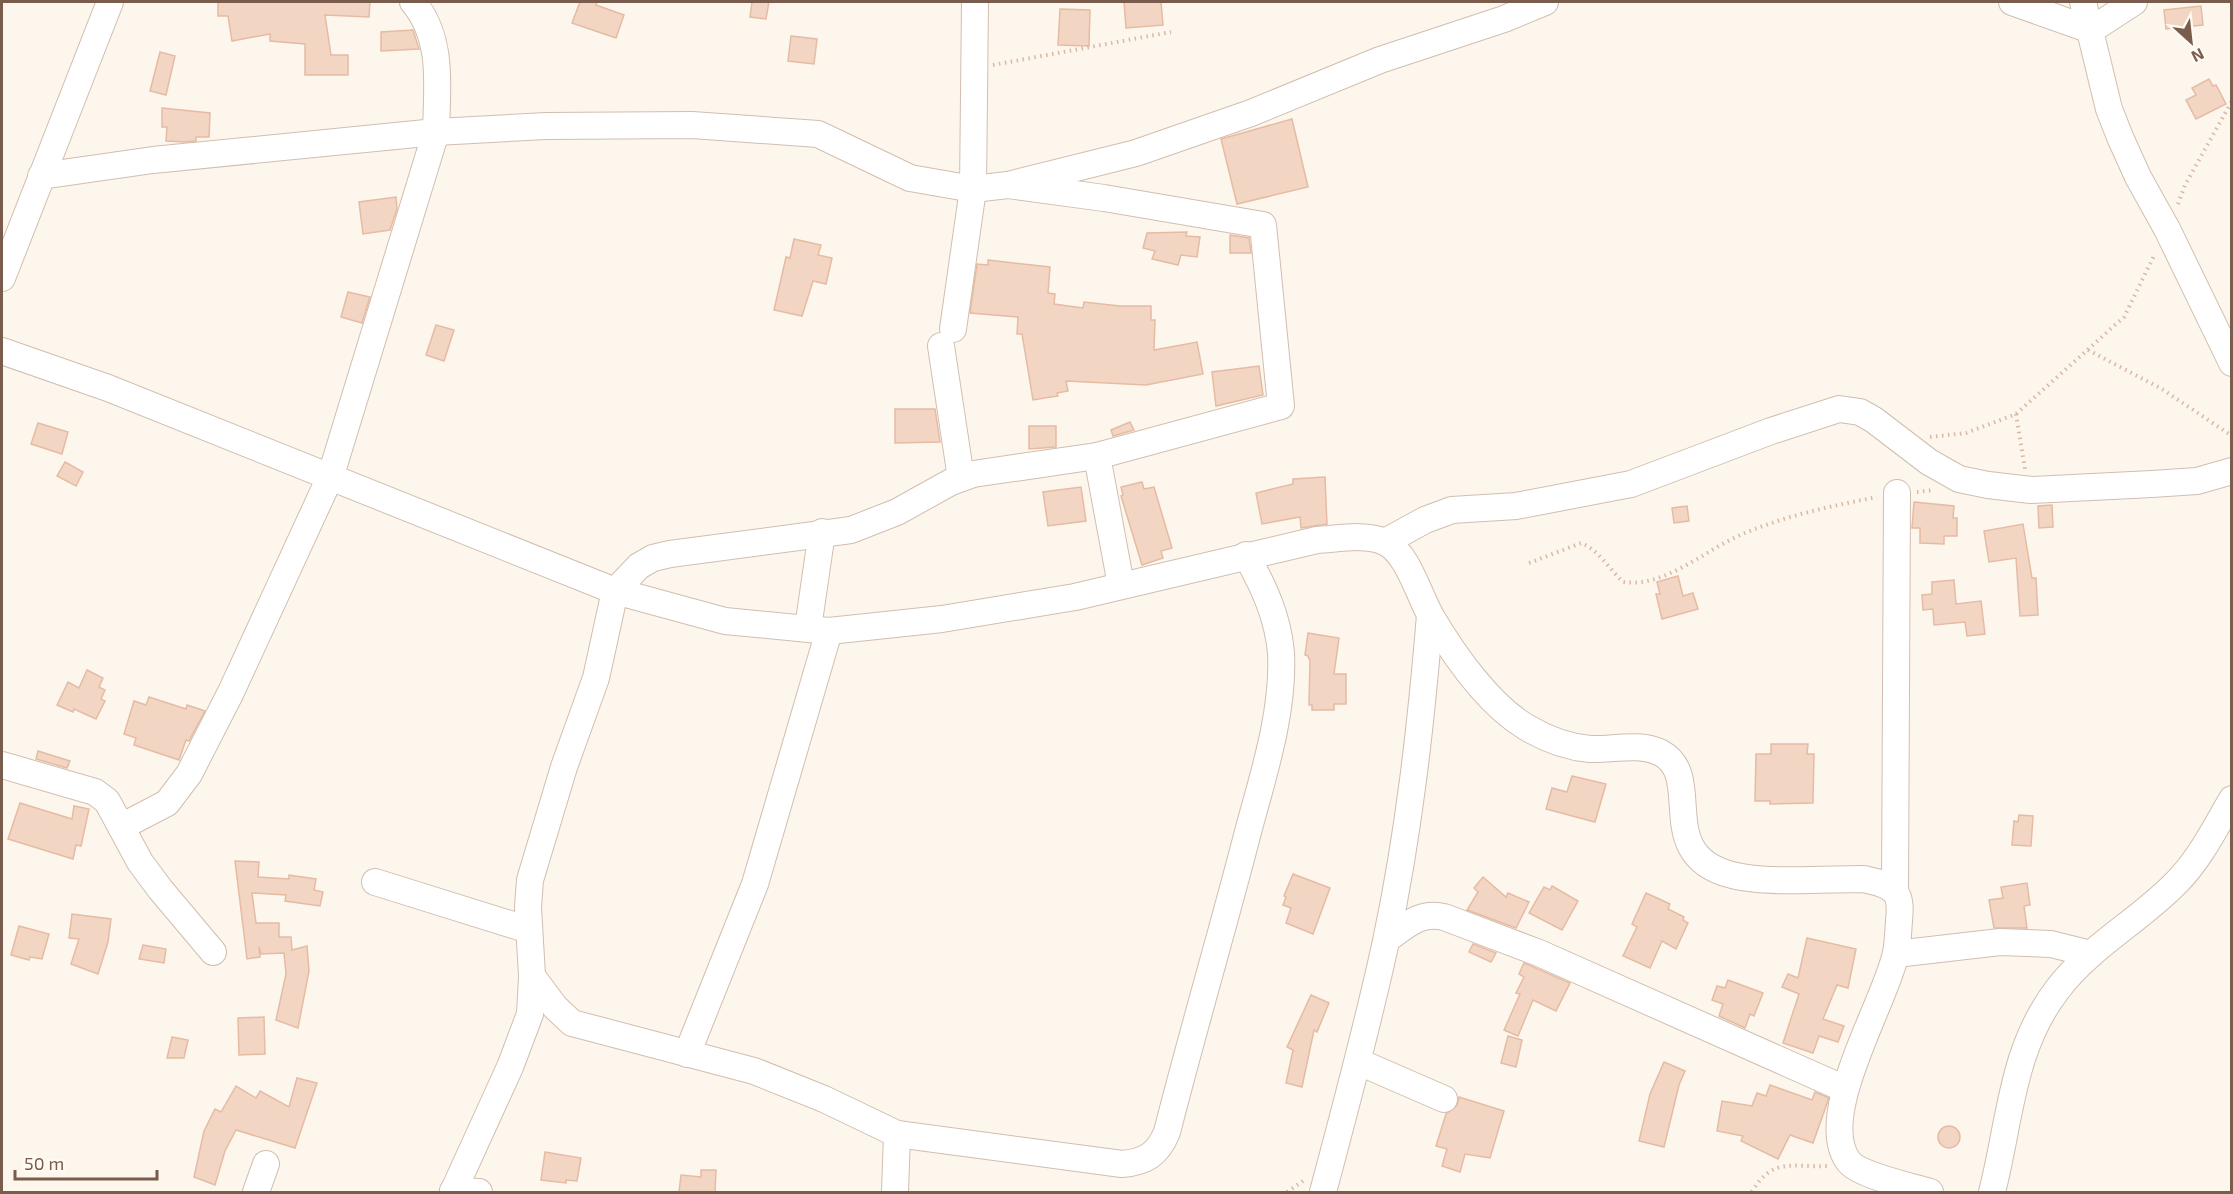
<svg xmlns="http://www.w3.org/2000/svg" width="2233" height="1194" font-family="'Exo 2',sans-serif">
<rect width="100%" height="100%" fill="#fdf6ec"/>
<g fill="#f3d5c3" stroke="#e6bba3" stroke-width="1.5">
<polygon points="218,2 370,2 369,17 325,15 331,55 348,55 348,75 305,75 305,44 270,41 270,34 232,41 228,16 218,16"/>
<polygon points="580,2 597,2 596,5 624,15 616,38 572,23"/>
<polygon points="752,2 769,2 766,19 750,17"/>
<polygon points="1124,2 1161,2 1163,25 1126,28"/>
<polygon points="2201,6 2203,25 2166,29 2164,10"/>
<polygon points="1060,9 1090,10 1089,46 1058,45"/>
<polygon points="413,30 419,49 381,51 381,32"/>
<polygon points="791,36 817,39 814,64 788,61"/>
<polygon points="160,52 175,56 166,95 150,91"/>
<polygon points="2209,79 2213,86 2216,85 2226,104 2196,119 2186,100 2196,95 2192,88"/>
<polygon points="162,108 210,113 209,137 196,137 196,141 185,142 166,141 167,127 162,127"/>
<polygon points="1292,119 1308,187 1237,204 1221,139"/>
<polygon points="396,197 397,209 390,230 363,234 359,202"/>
<polygon points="1187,232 1186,236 1200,237 1197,257 1181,255 1178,265 1152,259 1155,251 1143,248 1147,233"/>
<polygon points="1230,235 1249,238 1251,253 1230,253"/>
<polygon points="794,239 821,245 818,255 832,258 826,284 813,281 802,316 774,310 786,257 790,258"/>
<polygon points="988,260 1050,267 1048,293 1055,294 1054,304 1083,308 1084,302 1120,306 1151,306 1151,320 1155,320 1154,350 1197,342 1203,374 1146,385 1066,381 1068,391 1057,393 1058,396 1033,400 1022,334 1017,334 1018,317 970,313 977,264 988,265"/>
<polygon points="348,292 370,297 362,323 341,317"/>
<polygon points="436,325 454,330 444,361 426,355"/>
<polygon points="1259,366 1263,395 1216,406 1212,372"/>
<polygon points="895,409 935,409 940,442 895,443"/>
<polygon points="1130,422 1134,430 1113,436 1111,430"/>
<polygon points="38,423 68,432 62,454 31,444"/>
<polygon points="1029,426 1056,426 1056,447 1029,449"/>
<polygon points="65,462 83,472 76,486 57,476"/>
<polygon points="1325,477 1327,524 1301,528 1300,517 1262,524 1256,493 1293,484 1293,479"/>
<polygon points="1142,482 1144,489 1154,487 1172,548 1161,551 1163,558 1142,565 1121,496 1123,495 1121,487"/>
<polygon points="1081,487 1086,521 1048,526 1043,492"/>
<polygon points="1914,502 1954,506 1953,518 1957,518 1957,536 1944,536 1944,544 1920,543 1920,528 1912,528"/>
<polygon points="2052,505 2053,527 2039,528 2038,506"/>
<polygon points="1687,506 1689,521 1674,523 1672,508"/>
<polygon points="2023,524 2032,578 2036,578 2038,615 2020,616 2016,558 1989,562 1984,531"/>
<polygon points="1678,576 1683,596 1693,593 1698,609 1662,619 1656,594 1660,594 1657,582"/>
<polygon points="1954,580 1956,604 1981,601 1985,634 1967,636 1965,622 1934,625 1933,609 1923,610 1922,595 1932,594 1932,582"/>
<polygon points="1308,633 1339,638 1334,674 1346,674 1346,704 1334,704 1334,710 1312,710 1312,705 1309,705 1310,661 1308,656 1305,655"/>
<polygon points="87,670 103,678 99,687 105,690 101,699 105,701 96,719 74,709 73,712 57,705 68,682 79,688"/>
<polygon points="149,697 186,709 187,705 205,711 189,741 186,740 179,760 134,745 136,738 124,734 134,701 146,705"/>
<polygon points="1771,744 1808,744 1807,754 1814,754 1813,803 1770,804 1770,801 1755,801 1756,754 1771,754"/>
<polygon points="38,751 70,761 67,768 36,759"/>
<polygon points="1572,776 1606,784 1595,822 1546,809 1552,788 1567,792"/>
<polygon points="20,803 72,819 74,806 89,809 81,846 76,845 73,859 8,839"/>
<polygon points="2019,815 2033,816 2031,846 2012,845 2014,821 2018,822"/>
<polygon points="235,861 259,862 258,877 289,879 289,875 316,879 314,890 323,892 320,906 285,901 286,895 252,893 256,923 279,923 279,937 291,937 292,950 307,946 309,971 298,1028 276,1020 286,974 284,953 261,954 259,947 260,957 247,959"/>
<polygon points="1293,874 1330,888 1313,934 1286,923 1291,908 1283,905 1286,897 1284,896"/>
<polygon points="1483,877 1506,897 1508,893 1529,902 1516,928 1467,910 1478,892 1474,888"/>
<polygon points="2027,883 2030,905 2024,906 2027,928 1994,928 1989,900 2003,898 2001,887"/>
<polygon points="1552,886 1578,901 1562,930 1529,913 1544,887 1550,890"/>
<polygon points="1646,893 1670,904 1668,909 1684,917 1683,920 1688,923 1676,949 1662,941 1650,968 1623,956 1637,927 1632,924"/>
<polygon points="72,914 111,919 108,942 98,974 71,964 79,939 69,938"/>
<polygon points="19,926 49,934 42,959 30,957 29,960 11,955"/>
<polygon points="1807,938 1856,949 1848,988 1837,985 1823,1019 1844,1026 1838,1042 1819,1036 1813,1053 1783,1043 1799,994 1782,987 1788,974 1798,978"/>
<polygon points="1473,944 1496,953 1491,962 1469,952"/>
<polygon points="143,945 166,949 164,963 139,959"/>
<polygon points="1524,963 1570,983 1556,1011 1533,1000 1518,1036 1504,1030 1520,994 1516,993 1524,977 1519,974"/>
<polygon points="1728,980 1763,993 1754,1016 1750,1014 1745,1028 1719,1016 1723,1004 1712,1000 1717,986 1725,988"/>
<polygon points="1311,995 1329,1003 1317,1032 1314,1030 1302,1087 1286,1083 1293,1050 1287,1047"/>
<polygon points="264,1017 265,1054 239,1055 238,1018"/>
<polygon points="1508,1036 1522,1040 1516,1067 1501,1063"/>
<polygon points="172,1037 188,1040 184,1058 167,1058"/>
<polygon points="1664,1062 1685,1071 1679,1085 1664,1147 1639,1141 1650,1094"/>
<polygon points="297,1078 317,1083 295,1148 236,1130 225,1151 215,1185 194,1177 204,1131 215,1109 221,1112 236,1086 256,1098 260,1091 289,1107"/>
<polygon points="1770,1085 1812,1100 1815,1092 1829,1098 1813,1143 1790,1135 1778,1159 1741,1141 1743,1136 1717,1131 1722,1101 1752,1106 1757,1093 1766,1096"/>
<polygon points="1459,1097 1504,1111 1490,1158 1465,1154 1460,1172 1442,1166 1447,1149 1436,1146 1446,1114 1457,1105"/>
<circle cx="1949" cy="1137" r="11"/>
<polygon points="545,1152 581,1158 577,1181 566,1180 566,1183 541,1180"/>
<polygon points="701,1170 716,1170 715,1192 679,1192 681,1175 701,1177"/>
</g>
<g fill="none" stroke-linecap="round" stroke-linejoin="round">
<defs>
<g id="minor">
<polyline points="2012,2 2091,30"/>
<polyline points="2083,2 2109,109 2120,137 2138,177 2167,229 2232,363"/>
<polyline points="2091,30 2134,2"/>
<polyline points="41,176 153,160 436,132 546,126 692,125 818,134 910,178 973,189 1008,185 1136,153 1251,113 1380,60 1504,19 1545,2"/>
<polyline points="2,278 110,2"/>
<polyline points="953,329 973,189 975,2"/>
<polyline points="941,346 961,478"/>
<path d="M 2,351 L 108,388 L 615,591 L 725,621 L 829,631 L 942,619 L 1075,597 L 1317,540 C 1337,539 1366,533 1385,542 C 1409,554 1419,597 1432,618 C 1454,655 1489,705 1526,727 C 1546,739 1567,747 1590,749 C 1613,750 1640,742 1661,753 C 1706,777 1652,855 1732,875 C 1765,884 1828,879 1864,879 C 1874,882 1886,883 1894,891 C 1901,898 1900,911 1899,921 C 1898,932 1898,943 1896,953 C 1885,1004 1814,1117 1849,1162 C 1861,1176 1911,1186 1930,1192"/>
<polyline points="1097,456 1121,585"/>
<polyline points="1385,542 1425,520 1452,510 1516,506 1631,484 1771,431 1839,409 1860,412 1874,420 1929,462 1959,479 1988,485 2031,490 2152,484 2197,481 2232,471"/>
<polyline points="808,628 822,532"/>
<polyline points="2,765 95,792 107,801 140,862 160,889 213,952"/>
<path d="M 121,827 L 167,803 L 189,774 L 231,692 L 331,475 L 436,132 C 437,87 444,39 413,2"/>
<polyline points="375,882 529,930"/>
<polyline points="1895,891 1897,493"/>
<path d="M 1387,939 C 1406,926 1420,911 1444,917 L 1539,953 L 1845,1089"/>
<polyline points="1896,954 2000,942 2051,944 2091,954"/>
<path d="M 532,976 L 555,1007 L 572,1023 L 754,1071 L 824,1099 L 897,1134 L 1122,1164 C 1146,1162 1158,1154 1167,1132 C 1193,1030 1223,929 1249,828 C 1264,773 1284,711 1281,653 C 1278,617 1264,587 1246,555"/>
<polyline points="687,1054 755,884 829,631"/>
<polyline points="1359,1062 1444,1099"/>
<polyline points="453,1191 479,1192"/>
<polyline points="256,1192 266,1164"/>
<polyline points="453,1192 510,1067 530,1014 532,976 528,907 530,880 564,767 596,678 615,591 639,566 653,558 670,554 851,530 897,512 951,482 973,474 1097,456 1281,406 1263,225 1104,198 1008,185"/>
<polyline points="895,1192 897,1134"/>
<path d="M 1323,1192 C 1345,1109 1368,1025 1386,941 C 1409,833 1421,724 1430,615"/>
<path d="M 1992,1192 C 2010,1123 2011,1050 2057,990 C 2089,947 2139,921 2176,883 C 2200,859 2215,828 2232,799"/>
</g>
</defs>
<use href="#minor" stroke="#d1beb0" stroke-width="28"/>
<g stroke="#d9b8a5" stroke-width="4" stroke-dasharray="1.5 4.5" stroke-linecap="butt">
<polyline points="993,65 1171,32"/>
<polyline points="2178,204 2185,185 2232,101"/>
<polyline points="2088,350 2162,389 2232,436"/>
<polyline points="2016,414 2025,469"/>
<polyline points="1930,437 1966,433 2016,414 2124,317 2155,254"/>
<polyline points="1917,492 1934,490"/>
<path d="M 1529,563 L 1581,543 C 1599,550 1609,569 1623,582 C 1666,588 1707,548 1745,533 C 1788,515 1832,506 1877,497"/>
<polyline points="1287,1192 1303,1181"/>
<path d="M 1752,1192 C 1773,1156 1792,1168 1829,1166"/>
</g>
<use href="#minor" stroke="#fff" stroke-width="26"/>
</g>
<rect width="2233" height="1194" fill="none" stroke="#7a5c4d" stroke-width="6"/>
<g transform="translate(2191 42) rotate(153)" stroke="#fffaf3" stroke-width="4.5" paint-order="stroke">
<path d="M0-4.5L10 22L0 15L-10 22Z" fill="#7a5c4d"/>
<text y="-9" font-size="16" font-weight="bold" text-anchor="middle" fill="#7a5c4d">N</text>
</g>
<path d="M15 1170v9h142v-9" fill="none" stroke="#7a5c4d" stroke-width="3"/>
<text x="24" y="1170" font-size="18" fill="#7a5c4d" stroke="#fffaf3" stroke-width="4.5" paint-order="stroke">50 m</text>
</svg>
